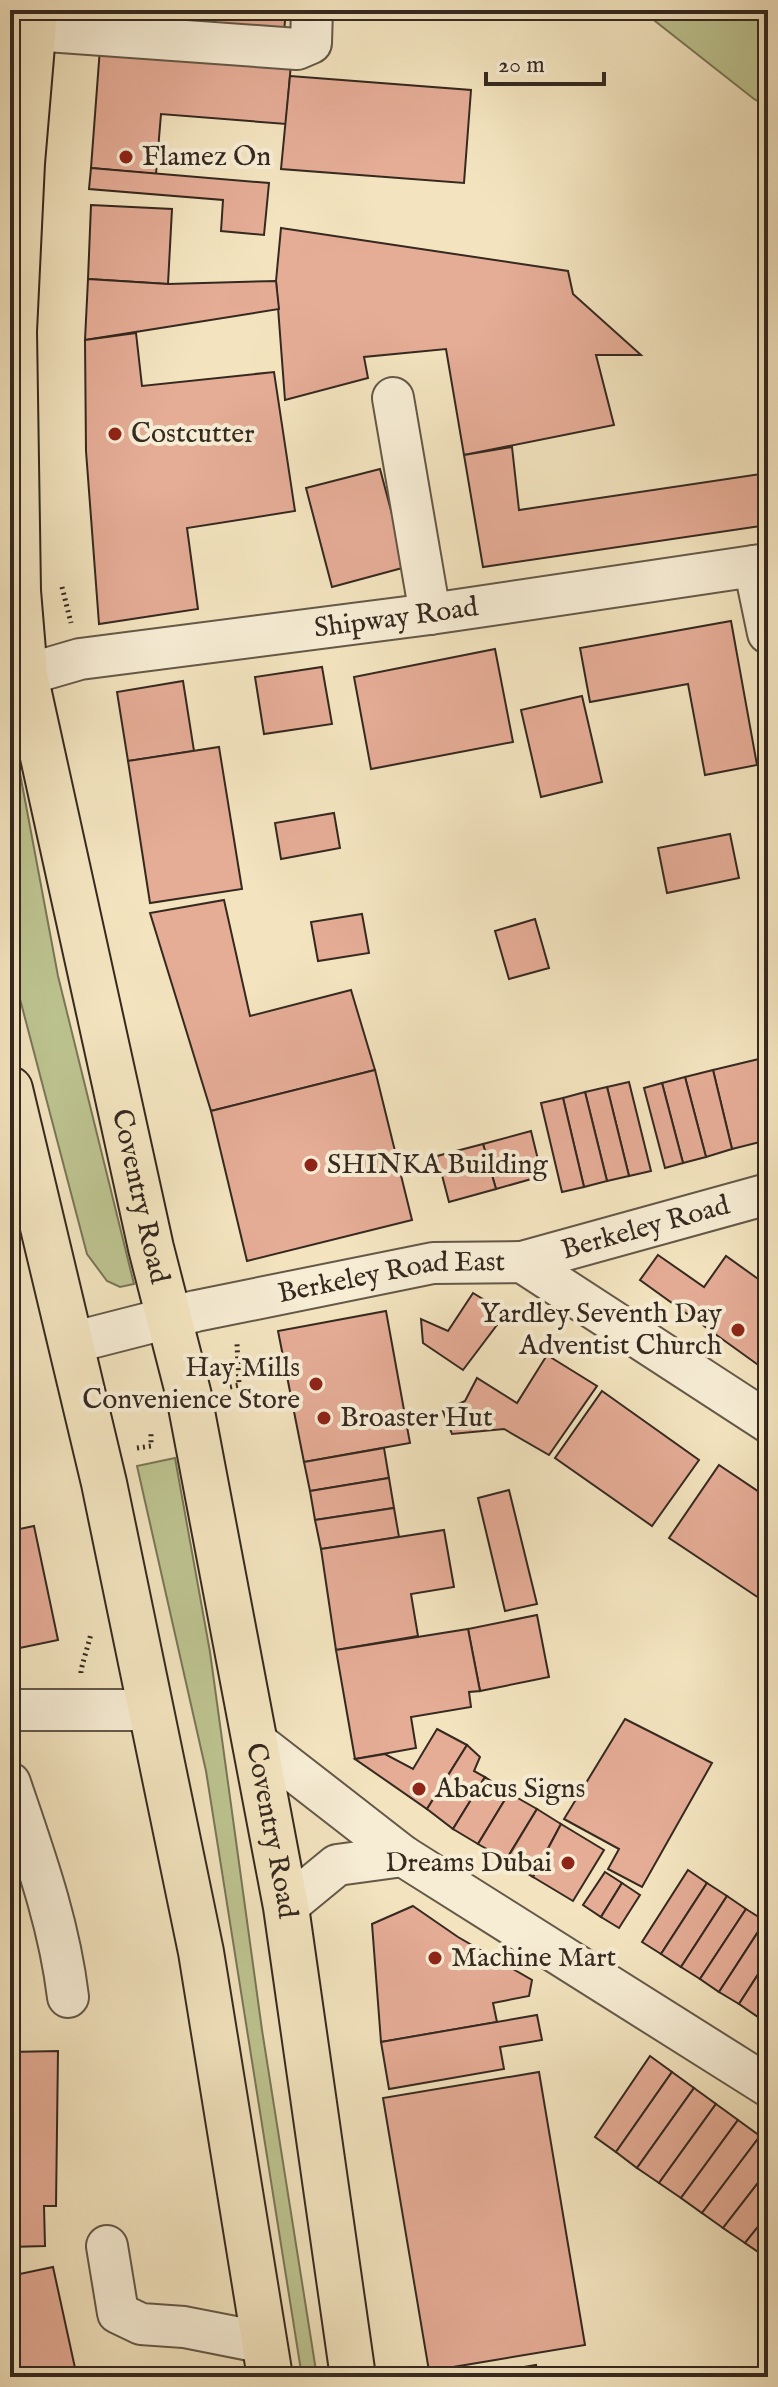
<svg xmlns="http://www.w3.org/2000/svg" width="778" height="2387" font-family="'IM FELL English',serif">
<rect width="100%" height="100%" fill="#f3e4bf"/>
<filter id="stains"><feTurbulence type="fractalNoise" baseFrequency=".0025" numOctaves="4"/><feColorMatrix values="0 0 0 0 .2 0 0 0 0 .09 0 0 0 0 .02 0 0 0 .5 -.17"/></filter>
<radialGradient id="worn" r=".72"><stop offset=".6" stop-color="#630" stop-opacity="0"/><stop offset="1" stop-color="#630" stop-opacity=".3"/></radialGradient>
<g fill="#bdc490" stroke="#797658" stroke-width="2">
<polygon points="641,10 768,10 768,107 754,99"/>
<polygon points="10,720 58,976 134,1284 120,1287 107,1281 87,1254 10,961"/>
<polygon points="175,1458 210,1652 262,2030 317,2377 302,2377 206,1771 137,1466"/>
</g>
<g fill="#e5ac96" stroke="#352920" stroke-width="2">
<polygon points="104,10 286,10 284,32 103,17"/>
<polygon points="100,48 291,63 286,124 161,114 156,174 91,168"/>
<polygon points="290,76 471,90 464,183 281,169"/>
<polygon points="91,168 269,183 264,235 221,231 223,200 89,189"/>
<polygon points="91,205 172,209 168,284 88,279"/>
<polygon points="281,228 568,271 573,294 641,355 596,355 614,425 464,455 446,349 364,357 368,378 285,400 276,281"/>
<polygon points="88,279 168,284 276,281 279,309 85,340"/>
<polygon points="136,333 142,386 274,372 295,511 187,528 198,609 99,624 86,451 85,340"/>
<polygon points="512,447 519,510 768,473 768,525 483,567 464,455"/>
<polygon points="380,469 406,567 332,587 306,488"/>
<polygon points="731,621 757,765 705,775 688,684 590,702 580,648"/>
<polygon points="495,649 513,742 371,769 354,677"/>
<polygon points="322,667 332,724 264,734 255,677"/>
<polygon points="183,681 194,751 128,761 117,692"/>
<polygon points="582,696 602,782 541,797 521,710"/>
<polygon points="219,747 242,889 150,903 128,761"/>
<polygon points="334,813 340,848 281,859 275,823"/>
<polygon points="730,834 739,878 667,893 658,848"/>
<polygon points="224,900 250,1016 351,990 375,1070 211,1111 150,913"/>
<polygon points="362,914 369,953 318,961 311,922"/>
<polygon points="535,919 549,968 509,979 495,931"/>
<polygon points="763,1058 768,1079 768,1140 732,1149 713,1070"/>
<polygon points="375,1070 412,1220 247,1261 211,1111"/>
<polygon points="713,1070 732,1149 706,1157 685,1077"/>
<polygon points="685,1077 706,1157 683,1163 662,1083"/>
<polygon points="629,1082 651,1171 629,1176 607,1087"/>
<polygon points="662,1083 683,1163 665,1168 644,1088"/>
<polygon points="607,1087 629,1176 607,1181 585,1092"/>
<polygon points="585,1092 607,1181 584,1187 563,1098"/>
<polygon points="563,1098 584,1187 562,1192 541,1103"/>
<polygon points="531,1131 542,1176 496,1189 483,1144"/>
<polygon points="483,1144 496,1189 449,1202 437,1156"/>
<polygon points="658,1255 704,1287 726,1256 768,1286 768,1372 640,1280"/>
<polygon points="473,1293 506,1313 463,1370 423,1343 421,1319 448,1331"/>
<polygon points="386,1311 410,1443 304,1462 278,1331"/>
<polygon points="547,1355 597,1386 549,1455 504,1429 452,1434 443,1411 465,1401 477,1378 517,1403"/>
<polygon points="602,1391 699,1460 652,1526 555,1458"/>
<polygon points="384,1448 389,1478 310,1491 304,1462"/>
<polygon points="719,1465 768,1498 768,1604 669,1538"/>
<polygon points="389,1478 394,1508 315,1520 310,1491"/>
<polygon points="509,1490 537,1604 505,1611 478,1498"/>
<polygon points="394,1508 399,1537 321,1549 315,1520"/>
<polygon points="34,1526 58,1640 10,1650 10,1531"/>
<polygon points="444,1530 454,1587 411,1594 418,1636 336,1650 321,1549"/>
<polygon points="537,1615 549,1677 480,1691 468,1629"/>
<polygon points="468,1629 480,1691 469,1692 471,1707 411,1717 416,1748 355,1759 336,1650"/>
<polygon points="625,1719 712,1763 642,1887 608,1869 619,1849 564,1819"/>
<polygon points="437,1729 467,1745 427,1809 355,1759 385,1754 413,1769"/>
<polygon points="467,1745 480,1757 474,1771 485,1777 453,1829 427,1809"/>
<polygon points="485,1777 509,1793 478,1844 453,1829"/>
<polygon points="509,1793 537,1809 506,1860 478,1844"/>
<polygon points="537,1809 561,1824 533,1877 506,1860"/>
<polygon points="561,1824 604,1850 573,1901 533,1877"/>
<polygon points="688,1870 707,1883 661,1954 642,1942"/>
<polygon points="605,1872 622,1883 601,1917 583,1905"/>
<polygon points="622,1883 640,1895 619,1928 601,1917"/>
<polygon points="707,1883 727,1896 681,1967 661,1954"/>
<polygon points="727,1896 746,1909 700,1979 681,1967"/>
<polygon points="413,1906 458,1937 532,1980 529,1996 493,2003 497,2022 381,2042 372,1924"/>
<polygon points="746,1909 765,1921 719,1992 700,1979"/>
<polygon points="765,1921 768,1923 768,1959 739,2004 719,1992"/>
<polygon points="768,1959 768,2002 758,2017 739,2004"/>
<polygon points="537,2015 542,2040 500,2047 504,2069 389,2089 381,2042"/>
<polygon points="58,2051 56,2206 44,2206 45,2246 10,2247 10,2052"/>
<polygon points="650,2056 672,2072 616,2152 595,2137"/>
<polygon points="539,2072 585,2345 429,2371 383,2098"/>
<polygon points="672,2072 694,2088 637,2168 616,2152"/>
<polygon points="694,2088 716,2104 659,2183 637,2168"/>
<polygon points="716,2104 738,2120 681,2198 659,2183"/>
<polygon points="738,2120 760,2136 702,2213 681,2198"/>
<polygon points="760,2136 768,2141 768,2170 723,2228 702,2213"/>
<polygon points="768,2170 768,2214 745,2243 723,2228"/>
<polygon points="768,2214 768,2257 767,2258 745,2243"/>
<polygon points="53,2267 77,2377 10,2377 10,2276"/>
<polygon points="536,2365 538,2377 467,2377"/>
</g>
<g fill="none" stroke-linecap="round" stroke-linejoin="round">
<defs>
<g id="minor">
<polyline points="33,30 297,49 311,43 312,10"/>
<polyline points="393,398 430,614"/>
<polyline points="754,566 768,633"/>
<path id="s1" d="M 25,675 L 80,659 L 430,614 L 768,564"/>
<path id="s2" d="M 522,1262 L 768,1194"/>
<path id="s3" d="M 71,1343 L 196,1311 L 433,1263 L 522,1262 L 768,1422"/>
<polyline points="10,1710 151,1710"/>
<polyline points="255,1741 403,1856 768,2086"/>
<path d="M 10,1783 C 34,1854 59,1922 68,1997"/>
<polyline points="286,1907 337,1865 403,1856"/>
<polyline points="107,2246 118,2313 141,2324 184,2327 265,2343"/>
</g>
<g id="highway">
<path id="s4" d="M 35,10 L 22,163 L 14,331 L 18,591 L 25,675 L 151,1248 L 189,1396 L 286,1907 L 353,2377"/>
<polyline points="10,1089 104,1483 201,1952 270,2377"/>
</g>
</defs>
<use href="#minor" stroke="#645848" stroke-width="44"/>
<use href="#highway" stroke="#352920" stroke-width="48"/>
<g stroke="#352920" stroke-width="5" stroke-dasharray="2 4" stroke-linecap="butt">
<polyline points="62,587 71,623"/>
<polyline points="230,1387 239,1385 237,1344"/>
<polyline points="137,1448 151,1446 151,1434"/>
<path d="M 81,1673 C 81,1666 89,1644 91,1633"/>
</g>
<use href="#minor" stroke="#f7edd5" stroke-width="40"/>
<use href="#highway" stroke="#f3e4bf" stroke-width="44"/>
</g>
<g fill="#8f2418" stroke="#f7edd5" stroke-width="3">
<circle cx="126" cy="157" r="8"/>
<circle cx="115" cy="434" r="8"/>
<circle cx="311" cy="1165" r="8"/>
<circle cx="738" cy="1330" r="8"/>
<circle cx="316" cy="1384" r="8"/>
<circle cx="324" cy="1418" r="8"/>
<circle cx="419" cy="1789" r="8"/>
<circle cx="568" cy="1863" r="8"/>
<circle cx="435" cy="1958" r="8"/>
</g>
<g text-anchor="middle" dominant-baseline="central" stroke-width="8" stroke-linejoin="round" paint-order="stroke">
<g font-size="28" fill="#352920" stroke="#f7edd5" text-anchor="start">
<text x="142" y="157">Flamez On</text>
<text x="131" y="434">Costcutter</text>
<text x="327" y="1165">SHINKA Building</text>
<text x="722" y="1314" text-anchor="end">Yardley Seventh Day<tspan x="722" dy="32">Adventist Church</tspan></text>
<text x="300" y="1368" text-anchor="end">Hay Mills<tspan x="300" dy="32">Convenience Store</tspan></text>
<text x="340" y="1418">Broaster Hut</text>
<text x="435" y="1789">Abacus Signs</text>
<text x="552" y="1863" text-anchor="end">Dreams Dubai</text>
<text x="451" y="1958">Machine Mart</text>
</g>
<g font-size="28" fill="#352920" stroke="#f7edd5">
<text stroke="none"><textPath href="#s1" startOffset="376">Shipway Road</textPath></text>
<text stroke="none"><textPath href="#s4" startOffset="1200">Coventry Road</textPath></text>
<text stroke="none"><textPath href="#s2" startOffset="128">Berkeley Road</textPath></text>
<text stroke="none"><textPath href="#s3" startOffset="328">Berkeley Road East</textPath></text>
<text stroke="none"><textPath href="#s4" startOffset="1848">Coventry Road</textPath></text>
</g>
</g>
<rect width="778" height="2387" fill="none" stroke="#f3e4bf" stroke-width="40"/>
<rect x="12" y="12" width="754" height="2363" fill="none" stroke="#352920" stroke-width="4"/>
<rect x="20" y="20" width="738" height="2347" fill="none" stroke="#352920" stroke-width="2"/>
<path d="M486 72v12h118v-12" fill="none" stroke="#352920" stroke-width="4"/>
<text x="498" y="72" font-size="24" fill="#352920" stroke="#f7edd5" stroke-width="6" paint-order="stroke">20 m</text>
<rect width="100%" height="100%" filter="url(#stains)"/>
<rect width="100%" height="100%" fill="url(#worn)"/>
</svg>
